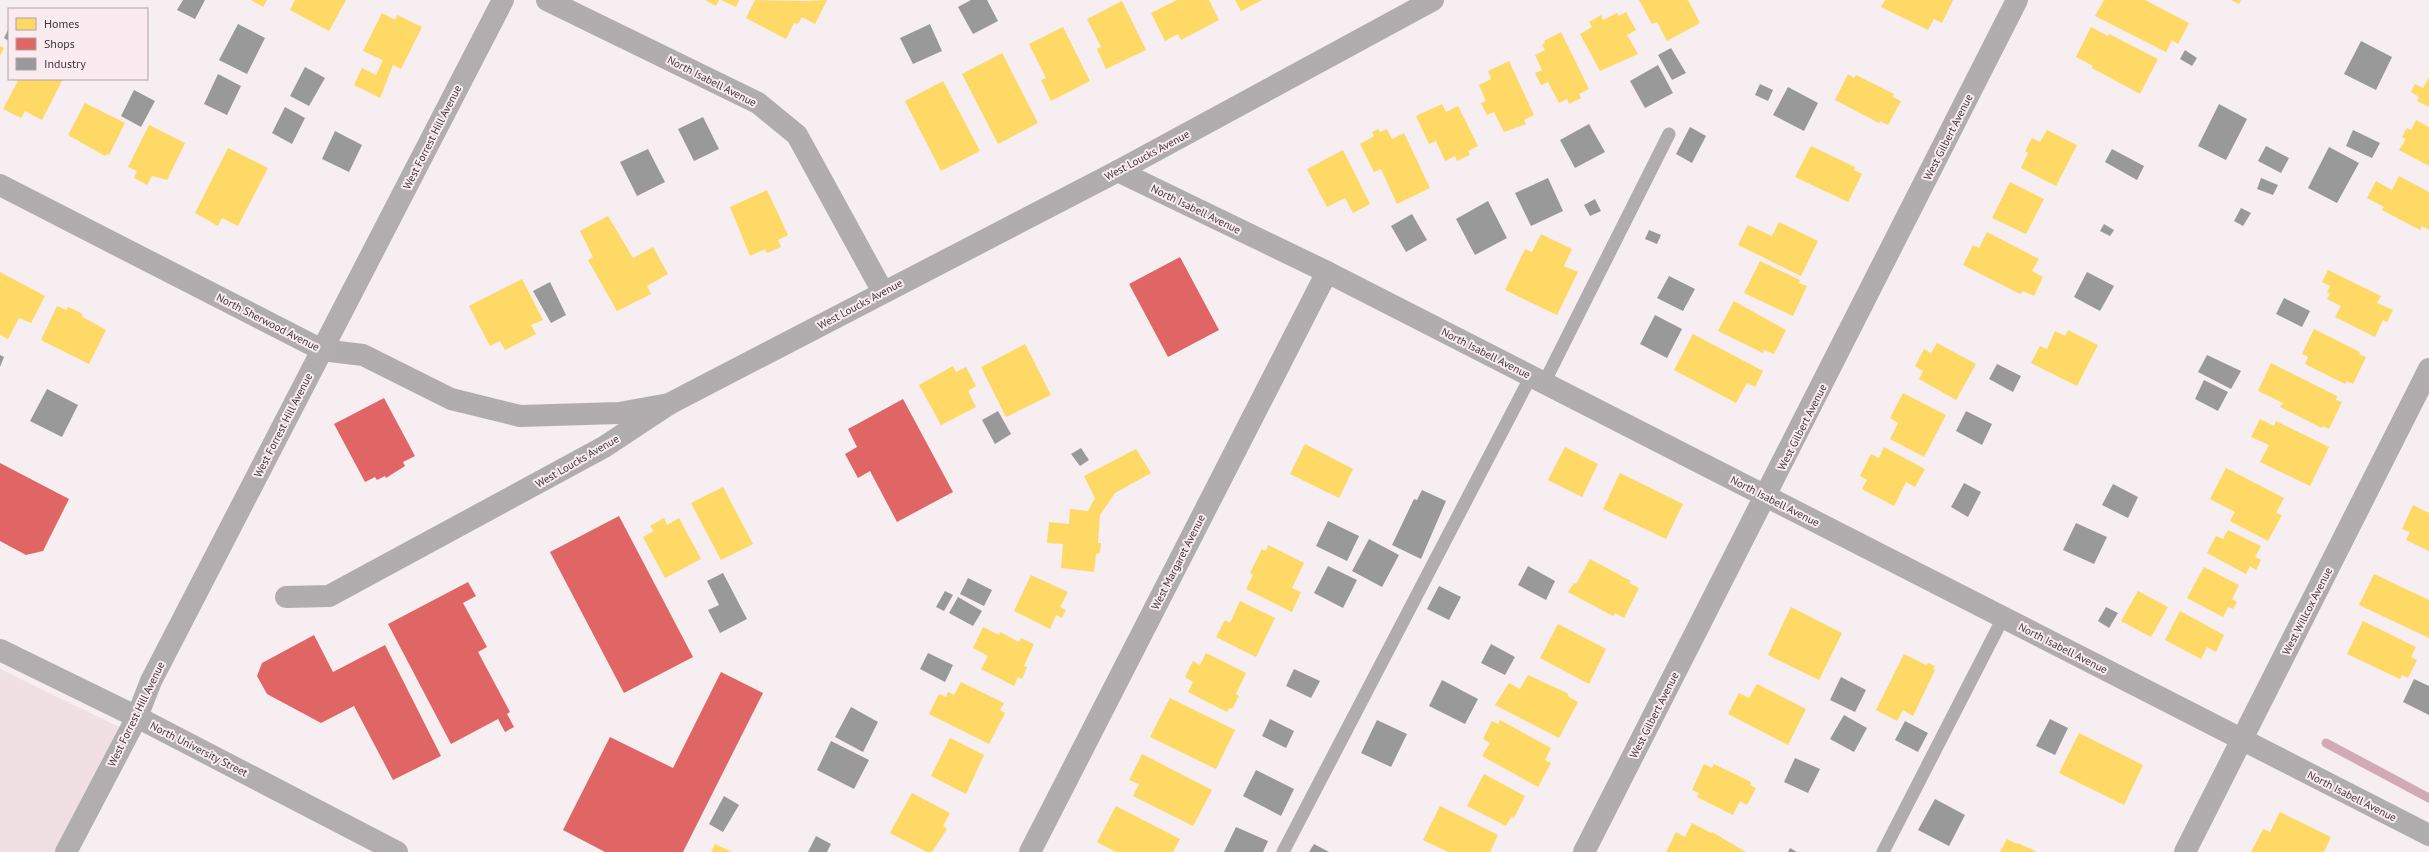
<svg xmlns="http://www.w3.org/2000/svg" width="2429" height="852" font-family="'PT Sans',sans-serif">
<rect width="100%" height="100%" fill="#f6eef0"/>
<polygon fill="#f0e0e4" points="0,669 121,728 57,852 0,852"/>
<g fill="#ffd966">
<polygon points="251,0 267,0 263,7"/>
<polygon points="295,0 346,0 329,31 290,10"/>
<polygon points="705,0 719,0 716,6"/>
<polygon points="721,0 739,0 736,7"/>
<polygon points="755,0 805,1 827,0 815,24 802,17 798,24 794,23 786,39 746,18"/>
<polygon points="1177,0 1209,0 1219,20 1181,40 1178,34 1165,41 1151,13"/>
<polygon points="1235,0 1262,0 1241,11"/>
<polygon points="1639,0 1688,0 1700,23 1667,41 1657,22 1652,24"/>
<polygon points="1885,0 1953,0 1942,23 1934,19 1928,30 1881,7"/>
<polygon points="2104,0 2145,0 2189,23 2178,44 2172,40 2166,52 2095,16"/>
<polygon points="2231,0 2241,0 2239,4"/>
<polygon points="1122,1 1146,50 1106,69 1097,49 1101,47 1087,19"/>
<polygon points="1626,12 1636,30 1627,35 1638,54 1600,71 1580,34 1592,27 1589,22 1601,15 1603,20 1617,13 1619,16"/>
<polygon points="382,13 395,20 397,15 422,27 401,69 393,65 380,98 354,85 362,68 376,75 383,60 363,51"/>
<polygon points="1063,27 1090,81 1051,101 1041,80 1046,78 1029,44"/>
<polygon points="2091,27 2108,36 2109,34 2158,59 2140,94 2092,68 2093,66 2076,57"/>
<polygon points="1561,32 1589,89 1579,94 1581,98 1569,104 1567,99 1559,103 1548,82 1541,85 1535,73 1542,70 1535,55 1545,50 1542,45 1545,43 1544,41"/>
<polygon points="0,46 4,48 0,56"/>
<polygon points="1002,53 1038,123 998,144 962,74"/>
<polygon points="1509,61 1534,115 1524,120 1526,124 1504,132 1494,112 1487,115 1481,103 1486,101 1479,85 1491,79 1488,71"/>
<polygon points="1848,74 1854,78 1856,75 1894,94 1893,97 1901,101 1888,125 1880,121 1879,123 1835,100"/>
<polygon points="2429,77 2429,107 2417,101 2419,97 2411,92 2415,84 2423,88"/>
<polygon points="19,79 63,79 42,120 25,111 21,118 3,109"/>
<polygon points="943,81 980,151 941,171 905,101"/>
<polygon points="85,103 125,123 109,155 106,154 105,156 68,135"/>
<polygon points="1442,104 1446,112 1458,106 1478,146 1468,151 1470,155 1457,161 1455,156 1445,161 1436,141 1429,144 1416,116"/>
<polygon points="2416,120 2429,127 2429,166 2399,150 2406,139 2402,137 2407,128 2411,130"/>
<polygon points="149,125 185,143 167,180 152,176 147,185 134,178 137,171 128,167"/>
<polygon points="1378,129 1380,132 1387,129 1392,139 1404,133 1430,188 1397,204 1381,169 1374,172 1360,144 1374,136 1372,132"/>
<polygon points="2047,130 2077,145 2056,186 2021,168 2028,153 2025,151 2032,138 2040,142"/>
<polygon points="1811,146 1855,167 1854,170 1862,174 1848,202 1795,177"/>
<polygon points="228,148 268,168 238,226 222,218 218,226 195,213"/>
<polygon points="1343,150 1370,204 1353,213 1345,198 1327,207 1307,169"/>
<polygon points="2399,176 2429,192 2429,230 2422,226 2420,230 2382,210 2384,207 2367,198 2376,181 2392,190"/>
<polygon points="2010,182 2044,199 2026,234 1992,218"/>
<polygon points="767,190 788,235 778,240 781,247 767,253 765,249 750,256 730,207"/>
<polygon points="608,216 633,258 653,247 668,274 647,286 651,294 617,311 588,260 593,257 580,231"/>
<polygon points="1779,222 1818,241 1801,276 1738,245 1748,225 1772,236"/>
<polygon points="1987,232 2039,259 2032,271 2043,277 2034,296 2023,291 2020,294 1963,265 1973,245 1979,248"/>
<polygon points="1541,234 1572,249 1564,266 1578,272 1557,315 1505,290 1525,249 1532,252"/>
<polygon points="1760,261 1800,280 1799,283 1807,286 1793,316 1744,293"/>
<polygon points="2328,270 2381,296 2377,303 2393,310 2387,322 2383,320 2375,337 2335,317 2341,306 2327,299 2330,294 2327,293 2330,286 2322,282"/>
<polygon points="0,272 45,296 31,323 19,318 8,339 0,335"/>
<polygon points="522,279 543,320 531,325 536,334 505,350 500,341 490,346 469,306"/>
<polygon points="1734,301 1786,330 1774,354 1764,350 1763,353 1718,331"/>
<polygon points="57,306 66,310 68,307 83,314 81,316 106,330 89,364 41,340"/>
<polygon points="2314,329 2360,352 2359,354 2366,357 2353,384 2347,381 2345,384 2305,364 2308,357 2302,354"/>
<polygon points="2068,330 2098,345 2077,386 2031,363 2040,346 2047,349 2055,331 2065,336"/>
<polygon points="1693,334 1763,371 1755,387 1747,383 1736,403 1674,370"/>
<polygon points="1937,343 1976,364 1956,400 1919,379 1923,371 1915,366 1924,349 1931,353"/>
<polygon points="1025,344 1051,395 1006,417 981,367"/>
<polygon points="2271,363 2337,396 2336,400 2342,402 2329,429 2323,426 2322,428 2280,407 2283,403 2258,391"/>
<polygon points="953,366 956,372 966,367 976,386 968,391 976,407 941,425 919,385"/>
<polygon points="1903,393 1946,415 1924,457 1890,439 1898,423 1890,418"/>
<polygon points="2260,419 2274,426 2276,421 2329,447 2310,486 2260,462 2269,445 2251,437"/>
<polygon points="1305,444 1353,469 1339,498 1290,474"/>
<polygon points="1565,447 1598,464 1582,497 1548,480"/>
<polygon points="1884,447 1925,469 1915,487 1906,482 1894,506 1862,489 1867,480 1860,476 1871,454 1879,458"/>
<polygon points="1136,449 1151,473 1115,493 1100,515 1098,543 1101,543 1100,553 1096,554 1094,572 1061,568 1063,544 1047,543 1049,522 1069,524 1070,509 1088,511 1095,498 1084,476"/>
<polygon points="2226,468 2284,498 2276,513 2282,515 2268,541 2230,521 2235,512 2210,499"/>
<polygon points="1620,473 1683,504 1666,539 1603,509"/>
<polygon points="723,487 753,544 721,560 691,503"/>
<polygon points="2413,505 2429,513 2429,551 2406,540 2410,532 2402,529"/>
<polygon points="664,518 667,525 679,518 701,559 665,578 643,537 654,531 650,526"/>
<polygon points="2228,530 2261,546 2255,557 2261,560 2256,570 2250,566 2246,574 2207,553 2216,536 2223,539"/>
<polygon points="1268,545 1304,563 1292,588 1301,592 1292,612 1246,589 1253,575 1250,573 1262,549 1266,551"/>
<polygon points="1590,559 1631,581 1629,583 1639,588 1624,618 1615,613 1613,616 1568,592 1574,583 1576,584"/>
<polygon points="2204,567 2239,585 2232,599 2237,602 2233,609 2228,607 2223,617 2187,598"/>
<polygon points="2374,574 2429,600 2429,638 2359,605"/>
<polygon points="1031,575 1068,592 1060,607 1066,610 1062,618 1056,615 1050,629 1014,611"/>
<polygon points="2138,591 2168,607 2151,637 2121,621"/>
<polygon points="1240,601 1275,618 1256,657 1216,637 1225,620 1230,623"/>
<polygon points="1791,607 1842,633 1819,680 1768,655"/>
<polygon points="2180,611 2224,635 2216,652 2207,647 2201,659 2165,640"/>
<polygon points="2363,621 2416,647 2411,657 2417,660 2408,678 2402,675 2400,679 2347,654"/>
<polygon points="1558,624 1606,649 1589,684 1540,658"/>
<polygon points="983,627 999,635 1000,632 1019,642 1021,638 1034,644 1024,666 1027,667 1022,679 1018,677 1014,686 981,669 988,656 973,648"/>
<polygon points="1206,653 1246,673 1236,694 1239,696 1232,709 1229,708 1227,712 1188,692 1193,682 1185,677 1193,661 1200,665"/>
<polygon points="1904,654 1926,665 1928,663 1935,666 1933,669 1935,670 1913,716 1903,710 1897,721 1876,710"/>
<polygon points="1528,675 1567,693 1569,697 1578,702 1559,738 1495,705 1509,683 1520,689"/>
<polygon points="961,682 1004,703 1000,710 1005,713 989,744 929,714 939,694 946,697 948,692 954,695"/>
<polygon points="1757,684 1806,709 1788,745 1728,714 1739,693 1749,698"/>
<polygon points="1170,698 1235,730 1216,769 1150,737"/>
<polygon points="1500,720 1551,748 1545,760 1551,763 1538,787 1482,756 1490,743 1483,739 1492,721 1498,724"/>
<polygon points="2079,733 2143,765 2124,805 2059,773"/>
<polygon points="950,738 984,755 966,794 931,776"/>
<polygon points="1142,754 1212,790 1193,826 1133,796 1139,784 1129,780"/>
<polygon points="1704,764 1712,768 1714,764 1751,782 1750,785 1756,788 1747,805 1740,801 1733,815 1697,797 1699,793 1692,790"/>
<polygon points="1484,774 1525,796 1514,818 1511,817 1506,826 1467,806"/>
<polygon points="912,793 950,813 943,826 947,829 932,852 927,852 890,833"/>
<polygon points="1116,806 1180,839 1173,852 1116,852 1097,842"/>
<polygon points="1440,806 1498,835 1490,852 1448,852 1423,840"/>
<polygon points="2280,812 2331,837 2324,852 2251,852 2263,829 2270,832"/>
<polygon points="1692,823 1711,833 1712,832 1746,852 1666,852 1676,832 1685,837"/>
<polygon points="2007,839 2017,844 2018,843 2037,852 2000,852"/>
<polygon points="715,844 732,852 711,852"/>
</g>
<g fill="#e06666">
<polygon points="1180,257 1219,330 1168,357 1129,284"/>
<polygon points="384,398 415,456 403,462 405,466 386,478 385,476 377,480 375,477 365,482 334,424"/>
<polygon points="903,399 953,492 897,522 870,471 858,478 845,454 857,447 848,429"/>
<polygon points="0,463 69,499 43,551 26,555 0,541"/>
<polygon points="619,516 693,657 624,693 550,552"/>
<polygon points="468,582 476,596 463,603 487,647 478,652 510,712 507,714 514,727 505,732 498,719 451,744 388,624"/>
<polygon points="314,635 333,672 385,645 441,756 393,780 354,706 321,723 267,694 257,676 262,663"/>
<polygon points="721,672 763,693 683,852 605,852 563,830 610,737 673,768"/>
</g>
<g fill="#999">
<polygon points="183,0 205,0 195,19 177,10"/>
<polygon points="971,0 987,0 998,21 973,34 958,7"/>
<polygon points="238,24 265,38 247,74 219,60"/>
<polygon points="930,24 942,51 913,64 900,38"/>
<polygon points="9,28 9,41 4,38"/>
<polygon points="2361,41 2392,57 2376,90 2344,74"/>
<polygon points="1671,48 1686,73 1672,80 1658,55"/>
<polygon points="2185,50 2197,58 2192,66 2180,59"/>
<polygon points="1658,65 1673,93 1645,108 1630,81"/>
<polygon points="305,67 325,78 309,106 290,96"/>
<polygon points="218,74 241,86 227,115 204,104"/>
<polygon points="1760,84 1773,90 1768,101 1755,95"/>
<polygon points="1788,87 1818,103 1804,131 1773,115"/>
<polygon points="134,90 155,101 141,127 121,116"/>
<polygon points="2219,104 2247,119 2226,160 2198,146"/>
<polygon points="285,107 305,118 292,144 272,133"/>
<polygon points="703,117 719,149 694,161 678,129"/>
<polygon points="1589,124 1605,152 1575,168 1560,140"/>
<polygon points="1690,127 1706,136 1692,163 1676,154"/>
<polygon points="2353,130 2380,143 2372,158 2346,146"/>
<polygon points="335,131 362,145 349,172 322,159"/>
<polygon points="2266,146 2289,158 2281,173 2258,161"/>
<polygon points="2329,147 2359,163 2337,203 2308,188"/>
<polygon points="648,149 665,182 637,196 620,162"/>
<polygon points="2112,149 2144,166 2137,180 2105,162"/>
<polygon points="1548,178 1563,211 1531,226 1515,193"/>
<polygon points="2261,178 2278,185 2273,195 2257,189"/>
<polygon points="1595,199 1601,211 1590,216 1584,205"/>
<polygon points="1488,201 1507,238 1475,255 1456,219"/>
<polygon points="2241,208 2251,213 2243,226 2234,221"/>
<polygon points="1412,214 1427,240 1406,252 1391,226"/>
<polygon points="2104,224 2114,230 2110,236 2100,231"/>
<polygon points="1649,230 1661,235 1657,244 1645,239"/>
<polygon points="2087,272 2114,286 2100,311 2074,297"/>
<polygon points="1669,276 1695,289 1683,311 1657,298"/>
<polygon points="550,282 566,315 551,323 533,291"/>
<polygon points="2284,298 2310,311 2302,327 2276,314"/>
<polygon points="1655,315 1682,329 1667,358 1640,344"/>
<polygon points="0,355 4,357 0,367"/>
<polygon points="2207,355 2241,371 2231,389 2198,372"/>
<polygon points="1997,364 2021,376 2013,392 1989,379"/>
<polygon points="2204,380 2228,392 2218,411 2195,399"/>
<polygon points="47,389 78,405 62,437 30,421"/>
<polygon points="998,411 1011,434 995,444 982,420"/>
<polygon points="1966,411 1992,424 1982,445 1956,431"/>
<polygon points="1081,448 1089,460 1080,466 1071,454"/>
<polygon points="1964,483 1981,492 1968,517 1951,507"/>
<polygon points="2113,484 2138,497 2128,518 2102,505"/>
<polygon points="1422,490 1446,501 1421,559 1392,545 1414,499 1417,500"/>
<polygon points="1328,521 1359,536 1347,561 1316,546"/>
<polygon points="2076,523 2107,537 2094,564 2063,550"/>
<polygon points="1369,539 1399,555 1382,587 1352,571"/>
<polygon points="1328,566 1357,580 1343,608 1314,593"/>
<polygon points="1528,566 1555,581 1546,600 1518,585"/>
<polygon points="723,573 747,619 720,633 708,610 719,605 707,581"/>
<polygon points="968,578 992,590 984,606 960,594"/>
<polygon points="1439,586 1461,597 1449,620 1427,609"/>
<polygon points="945,591 953,595 944,611 936,607"/>
<polygon points="958,597 982,611 973,626 949,613"/>
<polygon points="2106,607 2118,613 2109,628 2098,621"/>
<polygon points="1491,644 1515,657 1505,675 1481,663"/>
<polygon points="928,653 953,665 945,682 920,669"/>
<polygon points="1294,669 1320,681 1311,698 1286,686"/>
<polygon points="1841,677 1866,690 1855,712 1830,700"/>
<polygon points="2414,679 2429,686 2429,715 2403,702"/>
<polygon points="1442,680 1478,699 1465,724 1429,706"/>
<polygon points="851,707 878,722 863,752 835,737"/>
<polygon points="1844,715 1867,728 1854,752 1830,739"/>
<polygon points="1270,719 1294,731 1286,748 1262,736"/>
<polygon points="2050,719 2068,728 2055,755 2036,746"/>
<polygon points="1377,720 1407,734 1391,767 1361,753"/>
<polygon points="1905,721 1928,733 1918,752 1895,740"/>
<polygon points="831,741 869,760 854,789 817,770"/>
<polygon points="1795,758 1820,769 1808,793 1784,782"/>
<polygon points="1256,770 1294,789 1281,816 1243,796"/>
<polygon points="724,796 739,805 723,832 709,824"/>
<polygon points="1935,799 1965,815 1949,846 1918,830"/>
<polygon points="1236,827 1268,841 1263,852 1224,852"/>
<polygon points="816,836 831,844 827,852 808,852"/>
<polygon points="1314,844 1329,852 1309,852"/>
<polygon points="1790,848 1797,852 1788,852"/>
</g>
<g fill="none" stroke-linecap="round" stroke-linejoin="round">
<polyline stroke="#d4a9b6" stroke-width="9" points="2326,743 2429,798"/>
<g stroke="#b1adaf" stroke-width="13">
<polyline points="1544,383 1669,134"/>
<polyline points="1283,852 1531,376"/>
<polyline points="1883,852 2003,618"/>
</g>
<g stroke="#b1adaf" stroke-width="22">
<polyline points="1118,171 1327,272 2429,835"/>
<polyline points="0,185 322,350"/>
<polyline points="286,597 329,596 604,447 669,404"/>
<polyline points="1030,852 1327,272"/>
<polyline points="1584,852 2017,0"/>
<polyline points="2185,852 2429,369"/>
</g>
<g stroke="#b1adaf" stroke-width="22">
<polyline points="547,0 758,103 797,135 883,292"/>
<polyline points="322,350 363,355 451,399 520,416 619,413 669,404 1118,171 1433,0"/>
</g>
<g stroke="#b2adaf" stroke-width="22">
<polyline points="0,650 137,717 397,852"/>
<polyline points="66,852 137,717 151,681 503,0"/>
</g>
</g>
<g text-anchor="middle" dominant-baseline="central" stroke-width="4" stroke-linejoin="round" paint-order="stroke">
<g font-size="11" fill="#3e383a" stroke="#f9ebef">
<text transform="translate(712 81) rotate(27)">North Isabell Avenue</text>
<text transform="translate(432 137) rotate(-63)">West Forrest Hill Avenue</text>
<text transform="translate(1948 137) rotate(-63)">West Gilbert Avenue</text>
<text transform="translate(1147 155) rotate(-28)">West Loucks Avenue</text>
<text transform="translate(1196 209) rotate(26)">North Isabell Avenue</text>
<text transform="translate(860 304) rotate(-28)">West Loucks Avenue</text>
<text transform="translate(268 322) rotate(27)">North Sherwood Avenue</text>
<text transform="translate(1486 353) rotate(27)">North Isabell Avenue</text>
<text transform="translate(283 425) rotate(-63)">West Forrest Hill Avenue</text>
<text transform="translate(1802 427) rotate(-63)">West Gilbert Avenue</text>
<text transform="translate(577 461) rotate(-30)">West Loucks Avenue</text>
<text transform="translate(1775 501) rotate(27)">North Isabell Avenue</text>
<text transform="translate(1178 562) rotate(-63)">West Margaret Avenue</text>
<text transform="translate(2307 611) rotate(-63)">West Willcox Avenue</text>
<text transform="translate(2063 648) rotate(27)">North Isabell Avenue</text>
<text transform="translate(136 714) rotate(-64)">West Forrest Hill Avenue</text>
<text transform="translate(1654 715) rotate(-63)">West Gilbert Avenue</text>
<text transform="translate(199 749) rotate(27)">North University Street</text>
<text transform="translate(2352 796) rotate(27)">North Isabell Avenue</text>
</g>
</g>
<rect x="8" y="8" width="140" height="72" fill="#f9ebef" stroke="#aea3a7"/>
<rect x="16" y="18" width="20" height="12" fill="#ffd966" stroke="#aea3a7"/>
<text x="44" y="28" font-size="12" fill="#3e383a">Homes</text>
<rect x="16" y="38" width="20" height="12" fill="#e06666" stroke="#aea3a7"/>
<text x="44" y="48" font-size="12" fill="#3e383a">Shops</text>
<rect x="16" y="58" width="20" height="12" fill="#999999" stroke="#aea3a7"/>
<text x="44" y="68" font-size="12" fill="#3e383a">Industry</text>
</svg>
